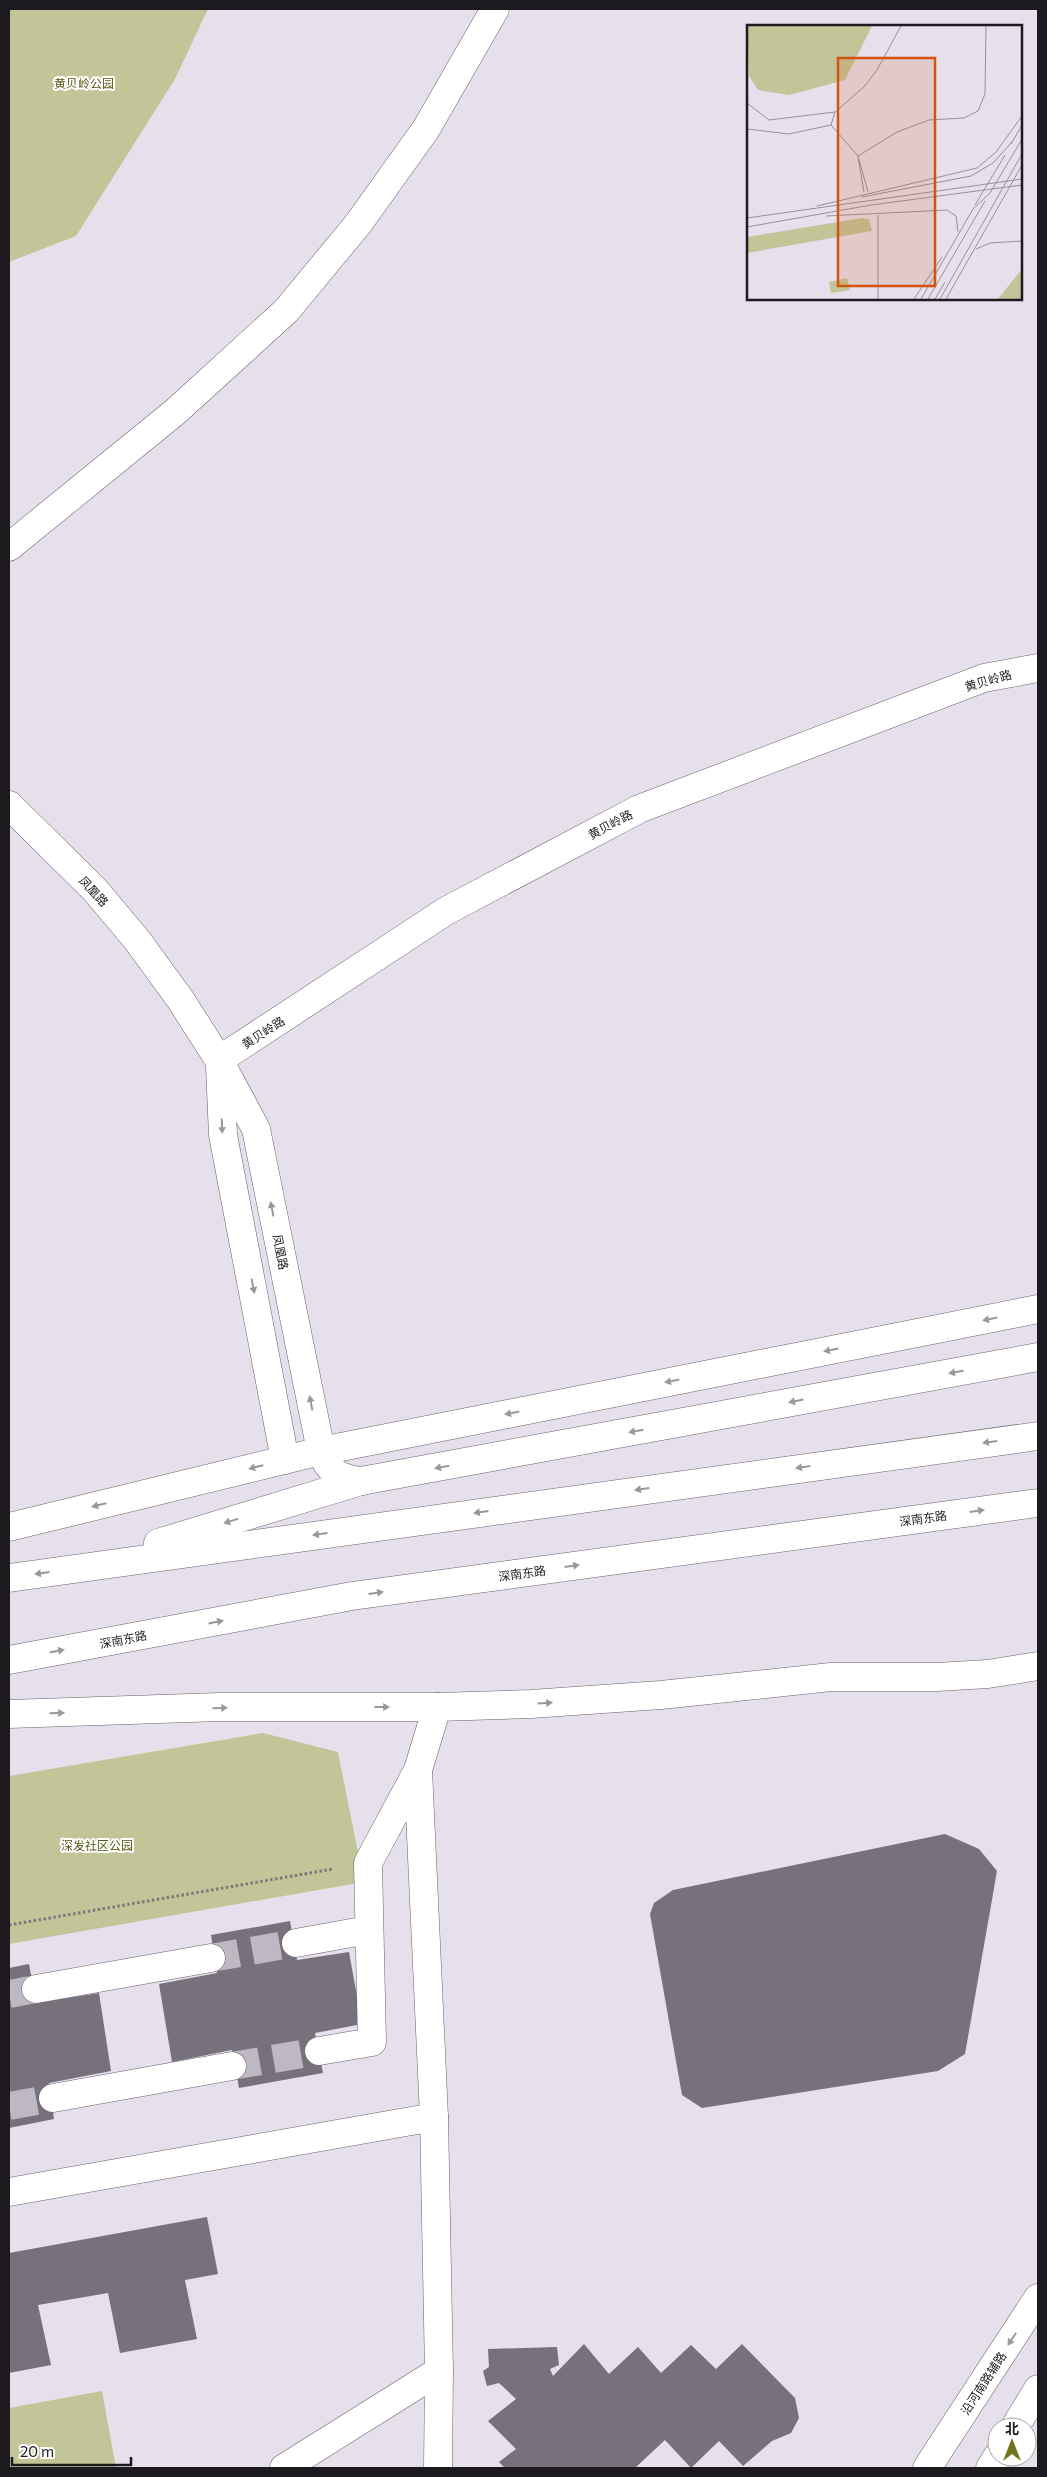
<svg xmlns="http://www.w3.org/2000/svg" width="1047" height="2477" font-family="Commissioner,'Noto Sans SC',sans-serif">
<rect width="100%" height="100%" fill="#e6e0ec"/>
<g fill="#c2c598">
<polygon points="9,9 208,9 175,79 76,236 9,262"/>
<polygon points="263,1733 338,1752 364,1882 9,1944 9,1776"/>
<polygon points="102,2391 116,2468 9,2468 9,2408"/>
</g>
<g fill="#76717b">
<polygon points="945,1834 979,1849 997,1871 965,2054 938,2071 702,2108 682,2095 650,1914 654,1903 673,1890"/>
<polygon points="290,1921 297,1960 349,1952 362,2024 315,2033 323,2073 239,2088 232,2050 172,2062 159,1984 217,1973 211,1935"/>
<polygon points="29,1964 36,2003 99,1993 111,2071 49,2083 54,2119 9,2128 9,1968"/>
<polygon points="207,2217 218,2274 185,2280 197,2339 120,2353 108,2293 38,2305 51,2365 9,2373 9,2253"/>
<polygon points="584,2344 609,2374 638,2347 661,2373 691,2345 716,2369 742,2344 795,2398 799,2418 791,2433 772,2441 743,2466 719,2441 691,2468 665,2440 635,2468 505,2468 499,2462 516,2449 488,2421 516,2399 499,2383 487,2386 483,2371 489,2367 488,2349 557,2347 559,2365 550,2369 553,2376"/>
</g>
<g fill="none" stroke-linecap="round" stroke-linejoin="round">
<g stroke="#beb8c3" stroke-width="28" stroke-dasharray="28 14" stroke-linecap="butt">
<polyline points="211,1958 296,1943"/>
<polyline points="9,1994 36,1989"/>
<polyline points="232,2066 319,2051"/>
<polyline points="9,2106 53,2098"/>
</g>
<defs>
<g id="minor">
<polyline points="9,547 175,412 286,311 358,224 426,129 495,9"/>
<polyline points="9,805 95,890 137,940 180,999 219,1060 256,1129 321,1451"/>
<polyline points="219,1060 446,911 639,809 984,678 1038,668"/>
<polyline points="220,1067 223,1135 285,1460"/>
<polyline points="9,1527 321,1451 1038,1309"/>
<polyline points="437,1707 418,1770 434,2117 439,2371 438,2468"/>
<polyline points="296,1943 368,1930"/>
<polyline points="36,1989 211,1958"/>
<polyline points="319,2051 372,2042 368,1863 418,1770"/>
<polyline points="53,2098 232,2066"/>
<polyline points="9,2192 434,2117"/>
<polyline points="284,2468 439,2371"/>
</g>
<g id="major">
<path d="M 321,1451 C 328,1471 339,1479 361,1481"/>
<polyline points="158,1543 361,1481 1038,1357"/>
<polyline points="9,1578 1038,1436"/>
<polyline points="9,1660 352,1596 1038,1503"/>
<polyline points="9,1714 220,1707 437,1707 531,1704 661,1695 831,1677 937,1677 988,1674 1038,1666"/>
<polyline points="927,2468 1038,2298"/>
</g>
<g id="highway">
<polyline points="1015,2427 1038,2389"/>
<polyline points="990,2468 997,2457"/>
</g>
</defs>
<use href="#minor" stroke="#66626b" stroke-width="29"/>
<use href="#major" stroke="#66626b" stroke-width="29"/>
<use href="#highway" stroke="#66626b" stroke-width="29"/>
<polyline stroke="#7b777f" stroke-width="3" stroke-dasharray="2.5 2.5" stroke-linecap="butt" points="9,1925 333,1869"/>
<use href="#minor" stroke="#fff" stroke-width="28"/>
<use href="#major" stroke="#fff" stroke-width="28"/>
<use href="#highway" stroke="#fff" stroke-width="28"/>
</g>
<defs><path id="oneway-solid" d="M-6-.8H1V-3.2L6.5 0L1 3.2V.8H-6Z" transform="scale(1.25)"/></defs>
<g fill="#99989a">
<use href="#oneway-solid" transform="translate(222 1126) rotate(88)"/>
<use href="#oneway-solid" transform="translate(272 1209) rotate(-101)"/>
<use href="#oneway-solid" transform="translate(253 1286) rotate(79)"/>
<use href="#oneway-solid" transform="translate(990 1319) rotate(169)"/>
<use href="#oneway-solid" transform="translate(831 1350) rotate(169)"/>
<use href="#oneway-solid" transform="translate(956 1372) rotate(170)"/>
<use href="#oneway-solid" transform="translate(672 1381) rotate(169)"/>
<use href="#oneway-solid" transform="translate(796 1401) rotate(169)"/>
<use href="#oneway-solid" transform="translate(311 1403) rotate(-101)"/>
<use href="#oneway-solid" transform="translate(512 1413) rotate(169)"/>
<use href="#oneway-solid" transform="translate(636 1431) rotate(170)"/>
<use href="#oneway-solid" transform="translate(990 1442) rotate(173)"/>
<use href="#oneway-solid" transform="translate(256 1467) rotate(166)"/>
<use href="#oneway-solid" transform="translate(442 1467) rotate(170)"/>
<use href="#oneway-solid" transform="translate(803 1467) rotate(172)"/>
<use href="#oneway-solid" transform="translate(642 1489) rotate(172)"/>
<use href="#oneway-solid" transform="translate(99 1505) rotate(166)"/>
<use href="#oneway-solid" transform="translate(977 1511) rotate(-8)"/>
<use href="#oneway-solid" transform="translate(481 1512) rotate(172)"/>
<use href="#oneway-solid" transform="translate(231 1521) rotate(163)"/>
<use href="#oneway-solid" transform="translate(320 1534) rotate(172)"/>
<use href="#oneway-solid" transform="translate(572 1566) rotate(-8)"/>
<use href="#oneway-solid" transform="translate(42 1573) rotate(172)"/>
<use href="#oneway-solid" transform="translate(376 1593) rotate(-8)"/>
<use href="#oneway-solid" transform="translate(216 1622) rotate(-11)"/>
<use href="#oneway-solid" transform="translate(57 1651) rotate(-11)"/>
<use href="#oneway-solid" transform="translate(545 1703) rotate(-4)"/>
<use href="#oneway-solid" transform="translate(382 1707)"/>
<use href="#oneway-solid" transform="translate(220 1708) rotate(-1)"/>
<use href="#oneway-solid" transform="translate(57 1713) rotate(-2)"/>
<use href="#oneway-solid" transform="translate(1012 2339) rotate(123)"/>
</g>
<g text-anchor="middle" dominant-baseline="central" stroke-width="4" stroke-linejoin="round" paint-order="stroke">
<g font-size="12" fill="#595b17" stroke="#fff">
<text x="84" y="83">黄贝岭公园</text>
<text x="97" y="1845">深发社区公园</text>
</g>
<g font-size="12" fill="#1c1a1e" stroke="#fff">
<text transform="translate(988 680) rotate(-16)">黄贝岭路</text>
<text transform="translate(610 824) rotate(-28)">黄贝岭路</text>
<text transform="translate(94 891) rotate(47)">凤凰路</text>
<text transform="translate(263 1032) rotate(-33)">黄贝岭路</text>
<text transform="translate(281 1252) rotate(79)">凤凰路</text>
<text transform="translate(923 1518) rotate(-8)">深南东路</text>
<text transform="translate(522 1573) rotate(-8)">深南东路</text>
<text transform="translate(123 1639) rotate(-11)">深南东路</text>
<text transform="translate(983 2383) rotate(-57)">沿河南路辅路</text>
</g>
</g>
<g transform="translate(747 25)">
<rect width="275" height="275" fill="#e6e0ec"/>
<path d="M 0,1 L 125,1 L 98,55 L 42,70 L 11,65 L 2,51 ZM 115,193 L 122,194 L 125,206 L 0,228 L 0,212 ZM 275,244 L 275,274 L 251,274 ZM 100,253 L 103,265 L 84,268 L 82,257 Z" fill="#c2c598"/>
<path fill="none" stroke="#95919a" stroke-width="1" d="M 0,78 L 22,95 L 88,87M 84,100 L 88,87 L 117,62 L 130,45 L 154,1M 0,104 L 42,109 L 84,100 L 111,131 L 121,167M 264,119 L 275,100M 111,131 L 150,107 L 182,95 L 217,93 L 231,86 L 238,69 L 239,1M 111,132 L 117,167M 115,172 L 224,151 L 246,138 L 265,117M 228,180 L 258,130M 70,181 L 230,143 L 249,127 L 275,91M 79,191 L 200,185 L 209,191 L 211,207M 0,193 L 275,154M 0,202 L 124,180 L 275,160M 229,224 L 243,218 L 275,216M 131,274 L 131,190M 167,274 L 195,232M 174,274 L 226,184 L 243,168 L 275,114M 181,274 L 238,176M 188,274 L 198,257M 193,274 L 275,129M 199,274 L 275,140"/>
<path fill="#d4530e" fill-opacity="0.15" stroke="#d4530e" stroke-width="2.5" d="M 91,33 L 188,33 L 188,261 L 91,261 Z"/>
<rect width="275" height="275" fill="none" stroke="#1c1a1e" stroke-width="2.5"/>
</g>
<rect width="1047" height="2477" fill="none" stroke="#1c1a1e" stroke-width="20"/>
<g transform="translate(1012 2442)"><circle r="24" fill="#ffffff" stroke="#a4a3a5"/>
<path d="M0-4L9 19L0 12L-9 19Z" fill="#72741b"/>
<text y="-8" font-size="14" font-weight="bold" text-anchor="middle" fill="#1c1a1e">北</text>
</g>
<path d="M12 2457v8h119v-8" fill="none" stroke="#1c1a1e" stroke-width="2.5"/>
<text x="20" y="2457" font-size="15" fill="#1c1a1e" stroke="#ffffff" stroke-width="4" paint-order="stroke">20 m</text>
</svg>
